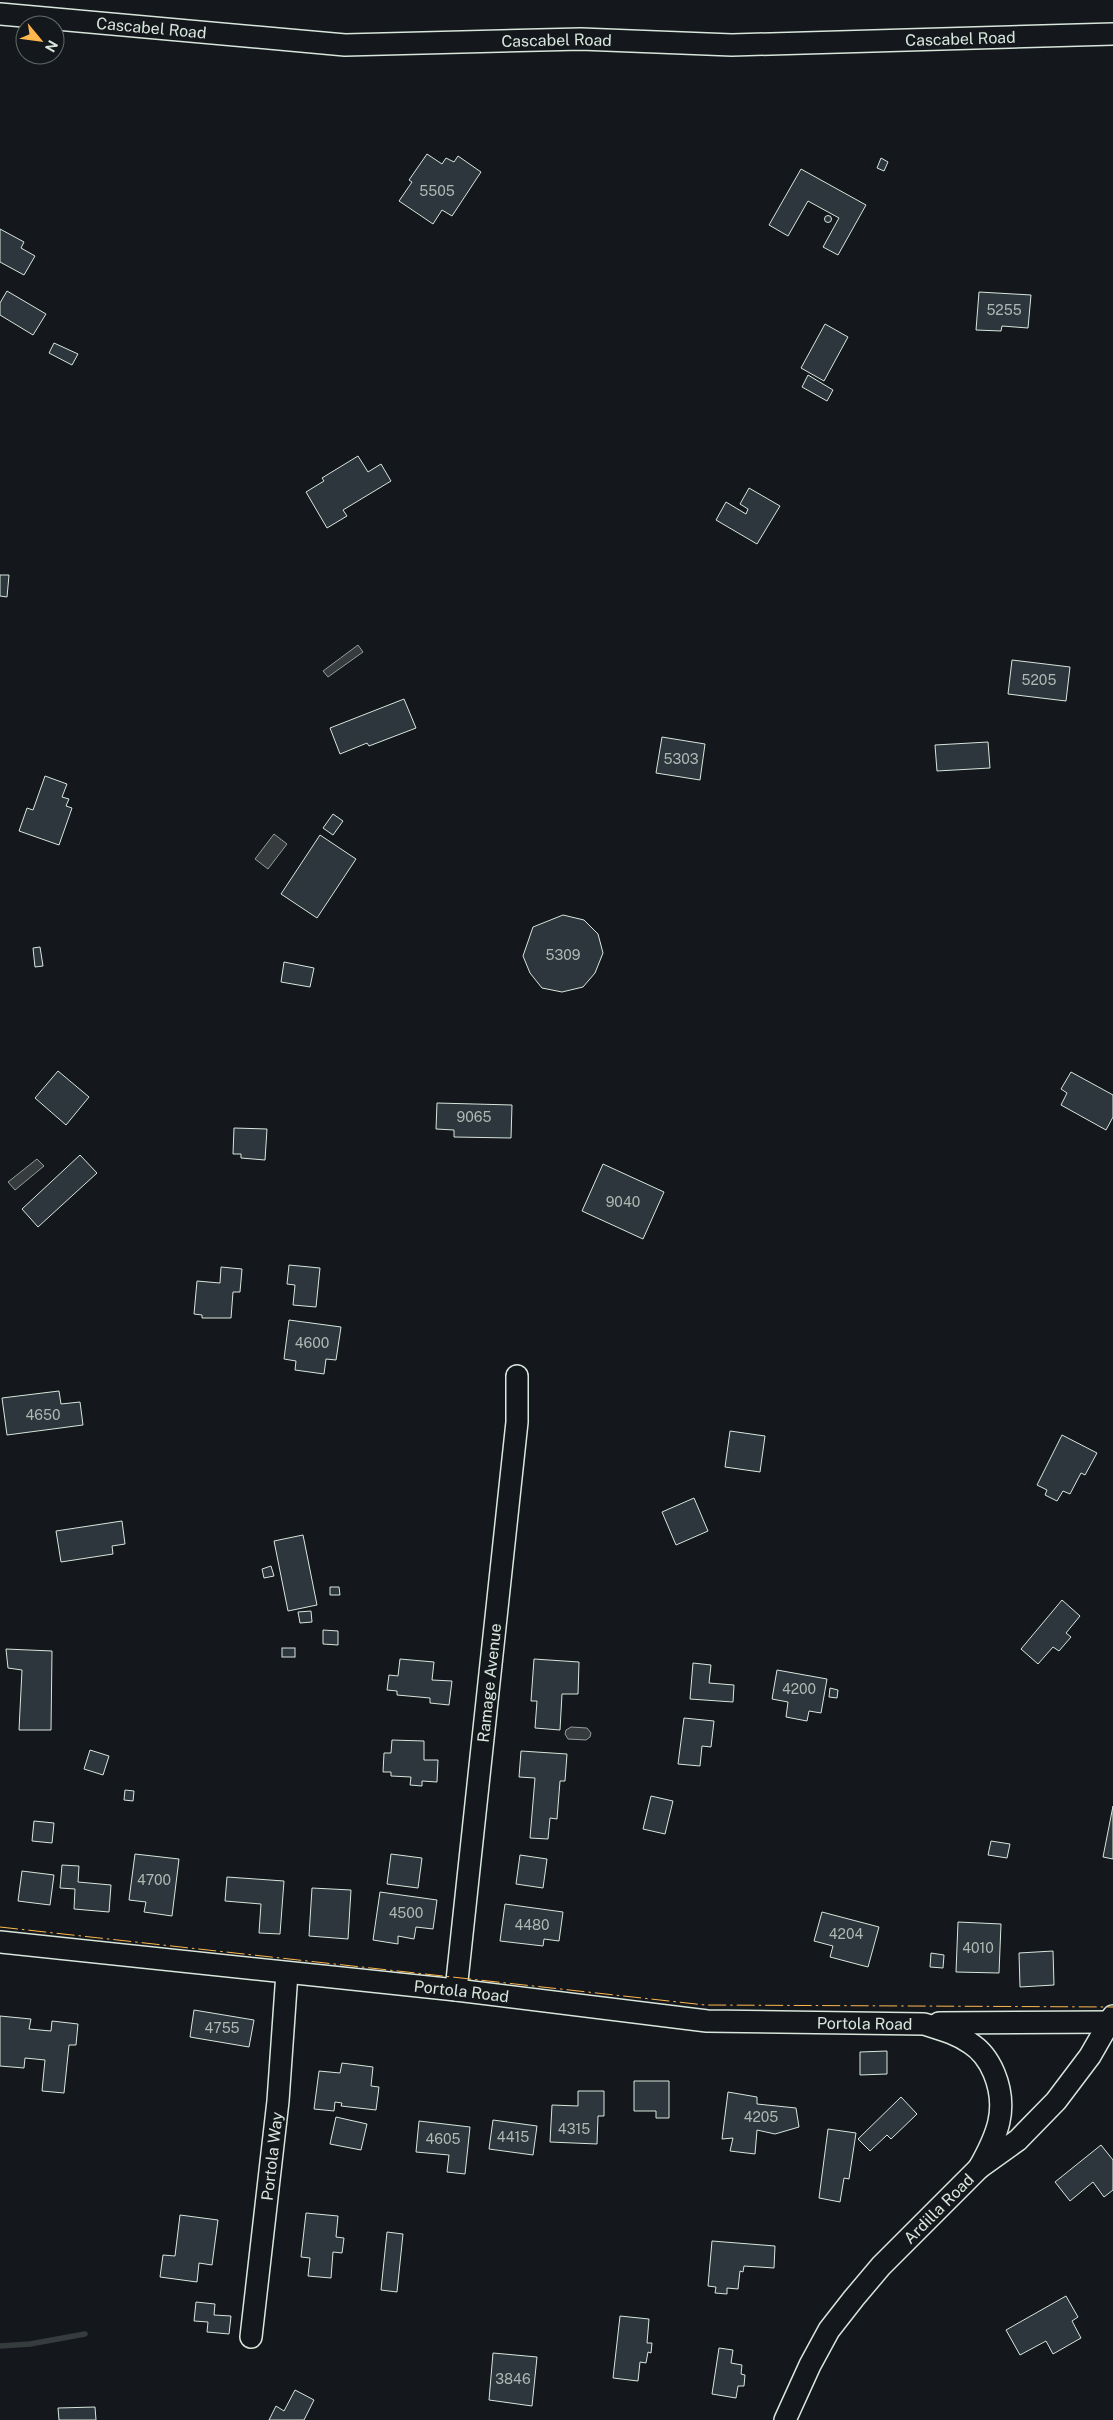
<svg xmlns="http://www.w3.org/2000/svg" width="1113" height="2420" font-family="'Public Sans',sans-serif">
<rect width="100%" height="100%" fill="#14181c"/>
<g fill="#363b3e" stroke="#939e99">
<polygon points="358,645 363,652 328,677 323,671"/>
<polygon points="274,834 287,844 268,869 255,859"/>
<polygon points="37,1159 44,1166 15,1190 8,1182"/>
<polygon points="571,1727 587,1728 591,1733 590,1737 586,1740 568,1739 565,1734 566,1730"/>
</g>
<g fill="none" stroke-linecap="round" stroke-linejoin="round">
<polyline stroke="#363b3e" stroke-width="5.5" points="0,2346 30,2344 85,2334"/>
</g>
<g fill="#2c363c" stroke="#d8e6dc">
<polygon points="427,154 442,164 446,158 454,162 458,156 481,172 452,216 442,210 433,224 399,201 412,182 409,180"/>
<polygon points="881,158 888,162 884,171 877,168"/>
<polygon points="801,169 866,205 838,255 823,247 839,218 808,201 788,236 769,225"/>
<circle cx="828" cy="219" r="3.5"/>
<polygon points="0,229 24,242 21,248 35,256 24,275 0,262"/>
<polygon points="7,291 46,314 33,335 0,315 0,303"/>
<polygon points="979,292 1031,295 1028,328 1002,326 1001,331 976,330"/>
<polygon points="825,324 848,337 824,381 801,368"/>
<polygon points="54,343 78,354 72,365 49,353"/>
<polygon points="808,375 833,390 827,401 802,387"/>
<polygon points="358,456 368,472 381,464 391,481 343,510 347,516 327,528 306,492 324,481 322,478"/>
<polygon points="749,488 780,506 757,544 716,520 726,502 746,514 748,509 740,504"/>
<polygon points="0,575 9,575 7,597 0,596"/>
<polygon points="1012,660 1070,667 1066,701 1008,694"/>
<polygon points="404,699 416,728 369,746 367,743 340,754 330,728"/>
<polygon points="662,737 705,744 700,780 656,773"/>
<polygon points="988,742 990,768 937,771 935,745"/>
<polygon points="45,776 67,784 62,797 69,799 66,806 72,808 59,845 19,831 27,808 33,810"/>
<polygon points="333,814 343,821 333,835 323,828"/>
<polygon points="320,835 356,859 317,918 281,894"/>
<polygon points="563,915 584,920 598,934 603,953 595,973 583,987 562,992 542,988 530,973 523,956 533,927"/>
<polygon points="40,947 43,966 35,967 33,948"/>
<polygon points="284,962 314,968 310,987 281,982"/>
<polygon points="58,1071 89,1097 66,1125 35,1098"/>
<polygon points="1071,1072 1113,1095 1113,1117 1106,1130 1061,1105 1067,1093 1061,1089"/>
<polygon points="437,1103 512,1105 511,1138 454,1137 454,1130 436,1129"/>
<polygon points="234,1128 267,1129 265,1160 241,1158 241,1154 233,1154"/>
<polygon points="80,1155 97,1173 38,1227 22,1209"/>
<polygon points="603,1164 664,1192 643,1239 582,1211"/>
<polygon points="289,1265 320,1268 316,1307 293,1305 295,1285 287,1284"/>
<polygon points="221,1267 242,1269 240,1292 233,1292 231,1318 202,1318 202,1315 194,1314 197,1281 220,1283"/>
<polygon points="289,1320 341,1327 336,1360 326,1359 324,1374 295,1370 296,1361 284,1359"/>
<polygon points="59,1391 61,1404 80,1402 83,1425 7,1435 2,1398"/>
<polygon points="730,1431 765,1436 760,1472 725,1467"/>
<polygon points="1062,1435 1097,1453 1085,1475 1081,1473 1070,1494 1063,1491 1057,1501 1045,1495 1047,1490 1037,1485"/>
<polygon points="694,1498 708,1531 676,1545 662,1512"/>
<polygon points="122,1521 125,1544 112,1546 113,1554 61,1562 56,1531"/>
<polygon points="303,1535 317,1605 288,1611 274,1541"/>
<polygon points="271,1566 274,1576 264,1578 262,1569"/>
<polygon points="330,1587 339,1587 340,1595 330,1595"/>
<polygon points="1062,1600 1080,1616 1066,1633 1071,1637 1059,1651 1053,1647 1038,1664 1021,1649"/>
<polygon points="311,1611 312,1622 300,1623 298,1612"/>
<polygon points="323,1630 338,1631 338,1645 323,1644"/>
<rect x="282" y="1648" width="13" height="9"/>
<polygon points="6,1649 52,1651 51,1730 19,1730 22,1670 8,1668"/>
<polygon points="400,1659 434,1662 432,1680 452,1681 449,1705 430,1703 430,1698 397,1695 397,1691 387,1690 389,1675 398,1676"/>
<polygon points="534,1659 579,1662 578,1694 562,1694 560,1730 535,1728 537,1701 531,1701"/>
<polygon points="693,1663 711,1665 709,1683 734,1685 733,1702 690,1699"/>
<polygon points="777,1670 827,1679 821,1713 809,1711 807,1721 786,1717 788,1702 772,1699"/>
<polygon points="830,1688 838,1690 837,1698 829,1697"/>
<polygon points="684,1718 714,1721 711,1747 702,1746 700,1766 678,1764"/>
<polygon points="392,1740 424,1741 424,1760 438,1760 437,1782 422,1781 422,1786 410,1785 411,1777 391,1776 391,1772 383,1772 384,1753 391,1753"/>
<polygon points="90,1750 109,1756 103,1775 84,1769"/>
<polygon points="521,1751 567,1754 565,1781 560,1781 557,1819 550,1818 548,1839 530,1838 535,1778 519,1777"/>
<polygon points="125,1790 134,1791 133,1801 124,1800"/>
<polygon points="651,1796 673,1801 665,1834 643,1829"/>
<polygon points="1113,1806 1113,1859 1103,1857"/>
<polygon points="34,1821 54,1823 52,1843 32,1841"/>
<polygon points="991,1841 1010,1844 1007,1858 988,1855"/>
<polygon points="135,1854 179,1859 172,1916 144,1912 146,1902 129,1900"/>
<polygon points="391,1854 422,1858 418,1888 387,1884"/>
<polygon points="520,1855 547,1859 543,1888 516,1884"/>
<polygon points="62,1865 79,1866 78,1882 111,1885 109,1912 74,1909 75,1889 60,1888"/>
<polygon points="22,1871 54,1875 50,1905 18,1901"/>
<polygon points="227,1877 284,1881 280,1934 259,1933 261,1904 225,1901"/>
<polygon points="312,1888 351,1890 348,1939 309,1936"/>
<polygon points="380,1892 437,1900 433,1929 416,1927 414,1939 398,1936 398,1944 373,1940"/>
<polygon points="505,1904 563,1912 559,1941 544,1939 543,1946 500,1941"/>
<polygon points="822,1912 879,1927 868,1967 830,1957 833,1946 814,1941"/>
<polygon points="958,1922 1001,1924 999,1973 956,1972"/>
<polygon points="1053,1951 1054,1985 1020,1987 1019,1953"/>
<polygon points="931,1953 944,1955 943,1968 930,1967"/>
<polygon points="194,2010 254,2020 249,2047 190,2037"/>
<polygon points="0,2016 31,2019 29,2029 51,2031 52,2021 78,2024 76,2045 69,2045 64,2093 42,2091 45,2060 25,2058 24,2068 0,2066"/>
<polygon points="887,2051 887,2074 860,2075 860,2052"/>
<polygon points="342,2063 373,2067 371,2086 379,2087 376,2110 341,2106 342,2103 335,2102 334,2111 314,2109 319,2071 340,2073"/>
<polygon points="634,2081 669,2081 669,2118 656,2118 656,2111 634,2111"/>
<polygon points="578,2091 604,2091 604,2116 598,2116 597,2144 550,2142 552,2105 578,2106"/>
<polygon points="728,2092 757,2097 757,2104 796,2108 799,2127 775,2134 757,2130 755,2154 730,2151 733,2138 722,2139"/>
<polygon points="901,2097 917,2114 891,2139 887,2135 870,2151 858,2139"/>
<polygon points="336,2117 367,2124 361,2150 330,2144"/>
<polygon points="493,2120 537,2126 533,2155 489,2149"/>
<polygon points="419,2121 470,2127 465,2174 447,2172 449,2155 416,2152"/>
<polygon points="828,2129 856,2133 849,2179 844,2178 840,2202 819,2198"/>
<polygon points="1101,2145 1113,2160 1113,2190 1104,2197 1093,2182 1070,2201 1055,2182"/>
<polygon points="306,2213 338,2216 336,2237 344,2238 342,2253 333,2252 331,2278 308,2276 310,2258 301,2257"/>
<polygon points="180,2215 218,2220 212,2265 199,2263 197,2282 160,2277 163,2255 175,2256"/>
<polygon points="387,2232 403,2234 397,2292 381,2290"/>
<polygon points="712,2241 775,2246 774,2268 744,2266 743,2272 740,2271 738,2289 727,2288 727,2294 715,2293 716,2287 708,2286"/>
<polygon points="1066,2296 1078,2317 1072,2321 1081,2338 1053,2354 1046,2341 1020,2355 1006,2330"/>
<polygon points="196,2302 215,2304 214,2315 231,2316 229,2334 207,2332 208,2322 194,2321"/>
<polygon points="620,2316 649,2319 647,2343 652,2343 651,2353 648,2352 646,2363 640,2362 638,2381 613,2378"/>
<polygon points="719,2348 733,2350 731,2363 742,2365 741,2374 745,2375 744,2386 738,2386 736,2398 712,2394"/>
<polygon points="493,2353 537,2357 532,2406 489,2400"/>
<polygon points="295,2390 314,2400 304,2420 269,2420 276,2406 284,2411"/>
<polygon points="95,2407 96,2420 59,2420 58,2408"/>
</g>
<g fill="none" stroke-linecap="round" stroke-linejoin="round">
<defs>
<g id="minor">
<path id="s1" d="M 0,14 L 345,45 L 581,39 L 732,45 L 1113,34"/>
<path id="s2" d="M 0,1942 L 456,1990 L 707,2021 L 924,2024 C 940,2029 956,2033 970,2043 C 981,2050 989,2061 994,2073 C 1009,2109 997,2136 979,2168"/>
<path id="s3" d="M 456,1990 L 517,1422 L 517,1376"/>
<polyline points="939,2023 1110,2022"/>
<path id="s4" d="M 251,2337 L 278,2101 L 287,1973"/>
<path id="s5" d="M 785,2420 L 810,2365 L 829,2330 L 854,2298 L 881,2266 L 979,2168 L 1018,2140 L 1056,2101 L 1090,2056 L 1113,2016"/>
</g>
</defs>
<use href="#minor" stroke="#d8e6dc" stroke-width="24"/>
<use href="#minor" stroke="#14181c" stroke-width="21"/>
<polyline stroke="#ffb74d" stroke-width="1" stroke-dasharray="18 4 2.5 4" stroke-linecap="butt" points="0,1927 705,2005 1113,2007"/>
</g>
<g text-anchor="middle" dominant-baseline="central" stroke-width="4" stroke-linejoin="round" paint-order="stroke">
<g font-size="14" fill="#adbab4">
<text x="437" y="191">5505</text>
<text x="1004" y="310">5255</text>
<text x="1039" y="680">5205</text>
<text x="681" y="759">5303</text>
<text x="563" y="955">5309</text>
<text x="474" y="1117">9065</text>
<text x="623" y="1202">9040</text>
<text x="312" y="1343">4600</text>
<text x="43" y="1415">4650</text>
<text x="799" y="1689">4200</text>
<text x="154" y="1880">4700</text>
<text x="406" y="1913">4500</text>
<text x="532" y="1925">4480</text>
<text x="846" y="1934">4204</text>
<text x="978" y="1948">4010</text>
<text x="222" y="2028">4755</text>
<text x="761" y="2117">4205</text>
<text x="574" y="2129">4315</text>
<text x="513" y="2137">4415</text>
<text x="443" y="2139">4605</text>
<text x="513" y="2379">3846</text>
</g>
<g font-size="16" fill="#d8e6dc" stroke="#14181c">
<text stroke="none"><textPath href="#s1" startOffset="152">Cascabel Road</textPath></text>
<text stroke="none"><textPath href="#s1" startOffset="962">Cascabel Road</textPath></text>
<text stroke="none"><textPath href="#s1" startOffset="558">Cascabel Road</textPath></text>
<text stroke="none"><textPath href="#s3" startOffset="309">Ramage Avenue</textPath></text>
<text stroke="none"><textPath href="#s2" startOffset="464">Portola Road</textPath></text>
<text stroke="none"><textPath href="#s2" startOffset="869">Portola Road</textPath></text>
<text stroke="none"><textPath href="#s4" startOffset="182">Portola Way</textPath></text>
<text stroke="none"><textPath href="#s5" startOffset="264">Ardilla Road</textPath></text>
</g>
</g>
<g transform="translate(40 40) rotate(119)"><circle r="24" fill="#14181c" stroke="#626a69"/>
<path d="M0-4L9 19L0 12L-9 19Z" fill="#ffb74d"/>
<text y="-8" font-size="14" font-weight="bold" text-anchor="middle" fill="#d8e6dc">N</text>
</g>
</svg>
